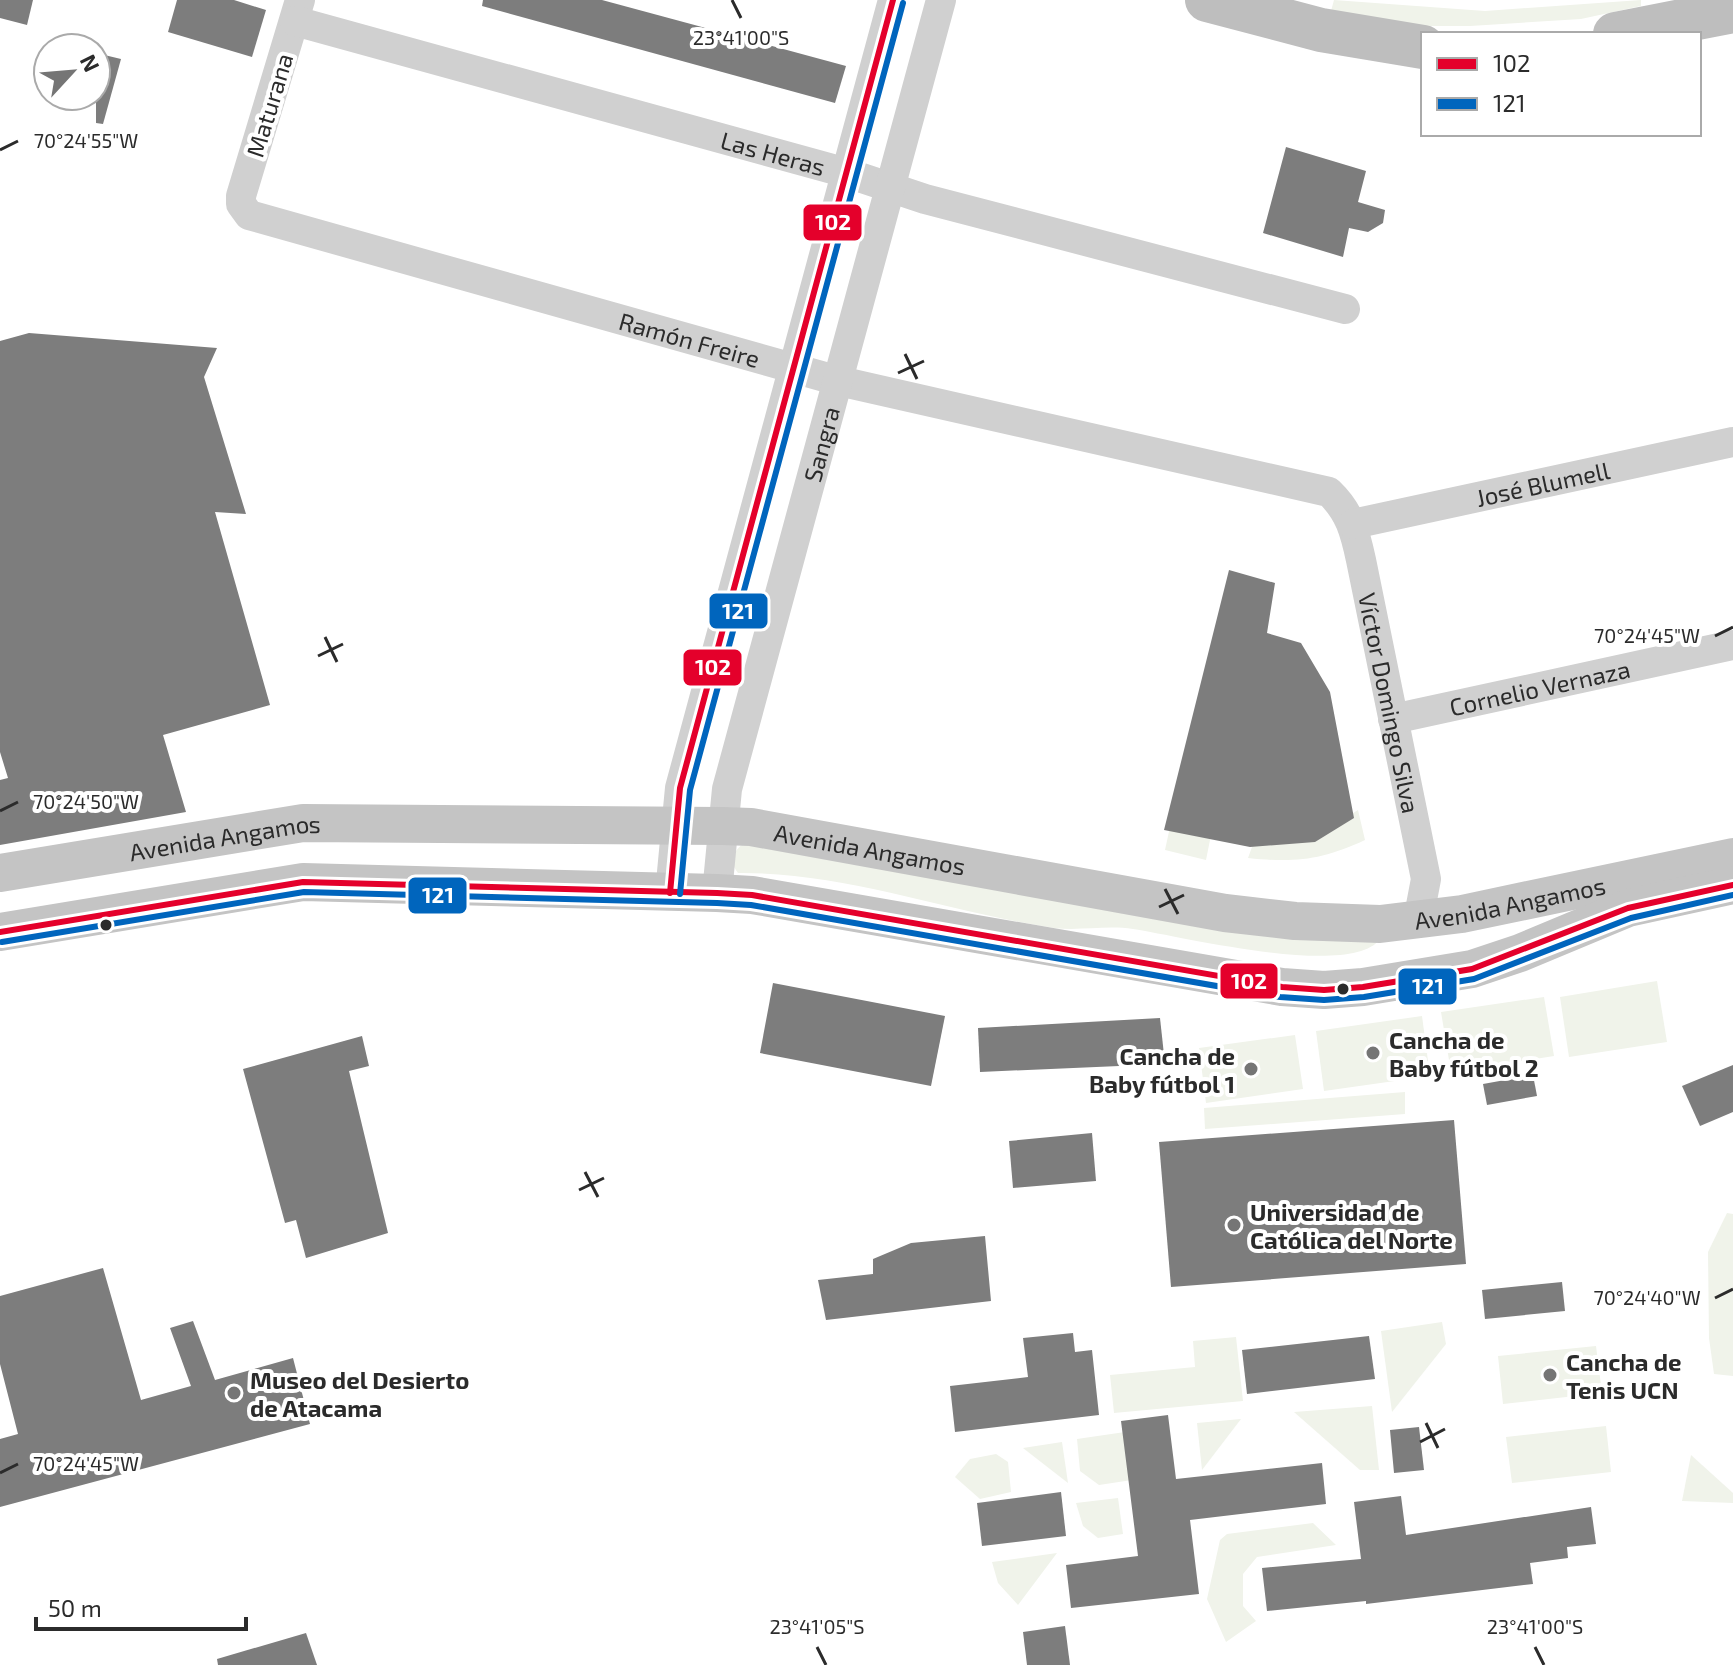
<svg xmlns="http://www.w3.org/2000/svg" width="1733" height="1665" font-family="'Exo 2',sans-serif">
<rect width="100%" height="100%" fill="#fff"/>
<g fill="#f0f3ea">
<polygon points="1334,0 1485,11 1641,0 1641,6 1581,19 1470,26 1397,26 1331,11"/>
<path d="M 1358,810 L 1365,840 C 1322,860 1295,863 1248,858 L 1256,836 L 1332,826 Z"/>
<polygon points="1170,827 1211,835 1206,860 1165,850"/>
<path d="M 746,842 L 1380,939 C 1351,979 1180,936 1133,929 C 1107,925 1081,931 1054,928 C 949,912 845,872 738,873 C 728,861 734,849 746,842 Z"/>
<polygon points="1657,981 1667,1042 1569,1057 1560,997"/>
<polygon points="1544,997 1554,1056 1451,1072 1441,1012"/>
<polygon points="1422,1016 1430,1076 1324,1091 1316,1031"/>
<polygon points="1295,1035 1303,1089 1206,1103 1199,1048"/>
<polygon points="1405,1092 1405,1114 1205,1129 1204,1108"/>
<polygon points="1727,1213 1733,1214 1733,1376 1714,1374 1709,1338 1708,1252"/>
<polygon points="1442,1322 1446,1344 1392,1412 1381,1331"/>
<polygon points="1236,1337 1243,1401 1114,1413 1110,1375 1195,1367 1193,1341"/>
<polygon points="1596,1346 1602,1393 1503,1404 1498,1356"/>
<polygon points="1372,1406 1379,1470 1360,1470 1294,1412"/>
<polygon points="1241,1419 1202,1470 1197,1423"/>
<polygon points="1606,1426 1611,1472 1512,1483 1506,1437"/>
<polygon points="1125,1432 1132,1480 1099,1485 1080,1471 1077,1439"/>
<polygon points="1062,1442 1068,1483 1023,1448"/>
<polygon points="996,1454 1008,1462 1011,1492 980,1499 955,1477 970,1459"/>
<polygon points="1691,1455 1733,1493 1733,1503 1682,1501"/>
<polygon points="1118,1498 1123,1534 1098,1538 1083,1526 1076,1503"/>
<polygon points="1313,1523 1336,1545 1257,1557 1243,1574 1243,1606 1256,1621 1226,1642 1207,1599 1220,1540 1227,1534"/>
<polygon points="1057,1553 1018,1605 998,1583 992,1562"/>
</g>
<g fill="#7d7d7d">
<polygon points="0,0 33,0 27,25 0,18"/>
<polygon points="177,0 234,0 266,10 252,57 168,32"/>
<polygon points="483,0 602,0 846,66 835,103 482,6"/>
<polygon points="96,53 121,59 103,124 96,123"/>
<polygon points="1286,147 1366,171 1358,202 1385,210 1383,223 1368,232 1349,228 1343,257 1263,233"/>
<polygon points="29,333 217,348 204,377 246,514 215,512 270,705 163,735 186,812 0,845 0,780 8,778 0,752 0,341"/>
<polygon points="1229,570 1275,583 1267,633 1301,643 1330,692 1354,818 1315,842 1250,847 1164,830"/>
<polygon points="773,983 945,1016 931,1086 760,1053"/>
<polygon points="1160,1018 1165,1064 980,1072 978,1028"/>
<polygon points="362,1036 369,1066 349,1071 388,1233 306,1258 296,1220 285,1223 243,1069"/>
<polygon points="1733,1065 1733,1112 1700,1126 1682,1086"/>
<polygon points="1533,1075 1537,1096 1487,1105 1483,1084"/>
<polygon points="1454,1120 1466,1264 1171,1287 1159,1142"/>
<polygon points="1092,1133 1096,1181 1013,1188 1009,1141"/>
<polygon points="985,1236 991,1301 826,1320 818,1280 873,1274 873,1259 911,1243"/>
<polygon points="103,1268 141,1400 191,1386 170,1328 193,1321 215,1380 293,1358 310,1424 0,1507 0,1439 18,1434 0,1364 0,1296"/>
<polygon points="1562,1282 1565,1311 1485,1319 1482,1290"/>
<polygon points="1073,1333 1075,1352 1092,1350 1099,1415 955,1432 950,1386 1028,1377 1023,1338"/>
<polygon points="1369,1336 1375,1379 1247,1394 1242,1350"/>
<polygon points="1168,1415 1176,1479 1322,1463 1326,1504 1190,1520 1199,1594 1071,1608 1066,1565 1138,1556 1121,1421"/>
<polygon points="1419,1427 1424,1470 1394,1473 1390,1430"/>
<polygon points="1061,1492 1066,1536 982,1546 977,1503"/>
<polygon points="1401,1496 1406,1535 1591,1507 1596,1544 1567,1547 1568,1558 1530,1563 1533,1584 1366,1604 1366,1601 1267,1611 1262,1568 1361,1559 1354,1502"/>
<polygon points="1065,1626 1070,1665 1027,1665 1023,1632"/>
<polygon points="306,1633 317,1665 218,1665 217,1659"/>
</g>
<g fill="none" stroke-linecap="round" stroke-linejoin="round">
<g stroke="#d0d0d0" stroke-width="30">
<path id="s1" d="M 300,0 L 241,196 L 241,204 L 249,215 L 839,381 L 1329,492 C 1350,512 1355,532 1361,560 L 1426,879 L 1418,921"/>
<path id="s2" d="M 295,21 L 847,173 L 925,199 L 1345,309"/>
<path id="s3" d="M 1353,524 L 1733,442"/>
<path id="s4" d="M 1393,719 L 1733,645"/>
<polyline points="670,893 680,788 893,0"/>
<path id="s5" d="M 717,893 L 727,789 L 941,0"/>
</g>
<g stroke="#c4c4c4" stroke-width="38">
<path id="s6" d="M 0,873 L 303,823 L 722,826 L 751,827 L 1225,913 L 1295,921 L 1380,924 L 1462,914 L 1733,857"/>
<polyline points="0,932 303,882 717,893 752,895 1282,987 1324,990 1363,987 1472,969 1520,953 1628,908 1733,885"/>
</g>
<g stroke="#bebebe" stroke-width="44">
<polyline points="1207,0 1321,30 1423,47"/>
<polyline points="1615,34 1733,11"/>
</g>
<defs>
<g id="bus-1">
<polyline points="670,893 680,788 893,0"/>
<polyline points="0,932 303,882 717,893 752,895 1282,987 1324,990 1363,987 1472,969 1628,908 1733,885"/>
</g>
<g id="bus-2">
<polyline points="680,894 690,790 903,3"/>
<polyline points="2,942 304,892 717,903 751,905 1280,997 1324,1000 1364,997 1474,979 1631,918 1733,895"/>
</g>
</defs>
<use href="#bus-1" stroke="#fff" stroke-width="12"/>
<use href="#bus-2" stroke="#fff" stroke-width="12"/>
<use href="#bus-1" stroke="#e4002b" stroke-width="6"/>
<use href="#bus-2" stroke="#0065bd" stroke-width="6"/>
</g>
<path fill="none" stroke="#2b2b2b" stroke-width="3" d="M 732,0 L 741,18M 0,150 L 18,141M 905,354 L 917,379M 898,373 L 924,361M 1715,636 L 1733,627M 325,637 L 337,662M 318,656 L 343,644M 0,811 L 18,802M 1165,889 L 1178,914M 1159,907 L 1184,895M 585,1172 L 598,1197M 579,1190 L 604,1178M 1715,1298 L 1733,1289M 1426,1423 L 1438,1448M 1420,1442 L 1445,1429M 0,1473 L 18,1464M 817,1647 L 826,1665M 1535,1647 L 1544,1665"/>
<g fill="#2b2b2b" stroke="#fff" stroke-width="3">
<circle cx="106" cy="925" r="7"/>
<circle cx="1343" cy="989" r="7"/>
</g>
<g fill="#757575" stroke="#fff" stroke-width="3">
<circle cx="1373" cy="1053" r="8"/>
<circle cx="1251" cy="1069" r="8"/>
<circle cx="1234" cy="1225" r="8"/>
<circle cx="1550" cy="1375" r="8"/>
<circle cx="234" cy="1393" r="8"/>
</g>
<g text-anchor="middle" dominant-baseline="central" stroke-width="8" stroke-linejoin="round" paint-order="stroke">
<g font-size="24" fill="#2b2b2b" stroke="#fff">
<text transform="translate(269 105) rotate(-73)">Maturana</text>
<text stroke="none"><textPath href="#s2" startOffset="496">Las Heras</textPath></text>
<text stroke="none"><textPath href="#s1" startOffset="684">Ramón Freire</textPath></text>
<text stroke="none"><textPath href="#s5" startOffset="462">Sangra</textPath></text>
<text stroke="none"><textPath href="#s3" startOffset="194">José Blumell</textPath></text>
<text stroke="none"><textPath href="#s4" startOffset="150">Cornelio Vernaza</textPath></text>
<text stroke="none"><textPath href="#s1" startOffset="1564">Víctor Domingo Silva</textPath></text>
<text stroke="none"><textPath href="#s6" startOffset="228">Avenida Angamos</textPath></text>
<text stroke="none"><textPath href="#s6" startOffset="876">Avenida Angamos</textPath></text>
<text stroke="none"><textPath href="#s6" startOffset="1524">Avenida Angamos</textPath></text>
</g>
<g font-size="24" font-weight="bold" fill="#2b2b2b" stroke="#fff" text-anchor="start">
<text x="1389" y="1039">Cancha de<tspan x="1389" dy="28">Baby fútbol 2</tspan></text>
<text x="1235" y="1055" text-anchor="end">Cancha de<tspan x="1235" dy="28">Baby fútbol 1</tspan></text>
<text x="1250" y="1211">Universidad de<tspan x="1250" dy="28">Católica del Norte</tspan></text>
<text x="1566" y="1361">Cancha de<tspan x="1566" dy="28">Tenis UCN</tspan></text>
<text x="250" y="1379">Museo del Desierto<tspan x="250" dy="28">de Atacama</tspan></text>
</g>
</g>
<g font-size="20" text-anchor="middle" fill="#2b2b2b" stroke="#fff" stroke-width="8" stroke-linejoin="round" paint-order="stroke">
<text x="741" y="45">23°41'00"S</text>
<text x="86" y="148">70°24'55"W</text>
<text x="1647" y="643">70°24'45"W</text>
<text x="86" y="809">70°24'50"W</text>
<text x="1647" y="1305">70°24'40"W</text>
<text x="86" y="1471">70°24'45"W</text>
<text x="817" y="1634">23°41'05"S</text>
<text x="1535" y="1634">23°41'00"S</text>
</g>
<g stroke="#fff" stroke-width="3">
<rect x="802" y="203" width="61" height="39" rx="8" fill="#e4002b"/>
<rect x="708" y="592" width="61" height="38" rx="8" fill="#0065bd"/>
<rect x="682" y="648" width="61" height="39" rx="8" fill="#e4002b"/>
<rect x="407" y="876" width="61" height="39" rx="8" fill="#0065bd"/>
<rect x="1219" y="962" width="60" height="38" rx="8" fill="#e4002b"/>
<rect x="1397" y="967" width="61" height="39" rx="8" fill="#0065bd"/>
</g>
<g font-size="22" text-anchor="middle" font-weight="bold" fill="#fff">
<text x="833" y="230">102</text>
<text x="738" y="619">121</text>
<text x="713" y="675">102</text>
<text x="438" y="903">121</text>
<text x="1249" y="989">102</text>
<text x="1428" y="994">121</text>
</g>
<rect x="1421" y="32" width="280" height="104" fill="#ffffff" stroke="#aaaaaa" stroke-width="2"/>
<rect x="1437" y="58" width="40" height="12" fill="#e4002b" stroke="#aaaaaa" stroke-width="2"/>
<text x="1493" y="72" font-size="24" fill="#2b2b2b">102</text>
<rect x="1437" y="98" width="40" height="12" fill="#0065bd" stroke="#aaaaaa" stroke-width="2"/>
<text x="1493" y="112" font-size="24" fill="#2b2b2b">121</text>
<g transform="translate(72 72) rotate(64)"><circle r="38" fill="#ffffff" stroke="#aaaaaa" stroke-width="2"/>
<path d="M0-6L14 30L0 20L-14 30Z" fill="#757575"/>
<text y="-12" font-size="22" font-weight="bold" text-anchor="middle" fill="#2b2b2b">N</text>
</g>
<path d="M36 1617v12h210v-12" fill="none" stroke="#2b2b2b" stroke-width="4"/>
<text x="48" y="1617" font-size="24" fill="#2b2b2b" stroke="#ffffff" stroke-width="6" paint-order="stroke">50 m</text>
</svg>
